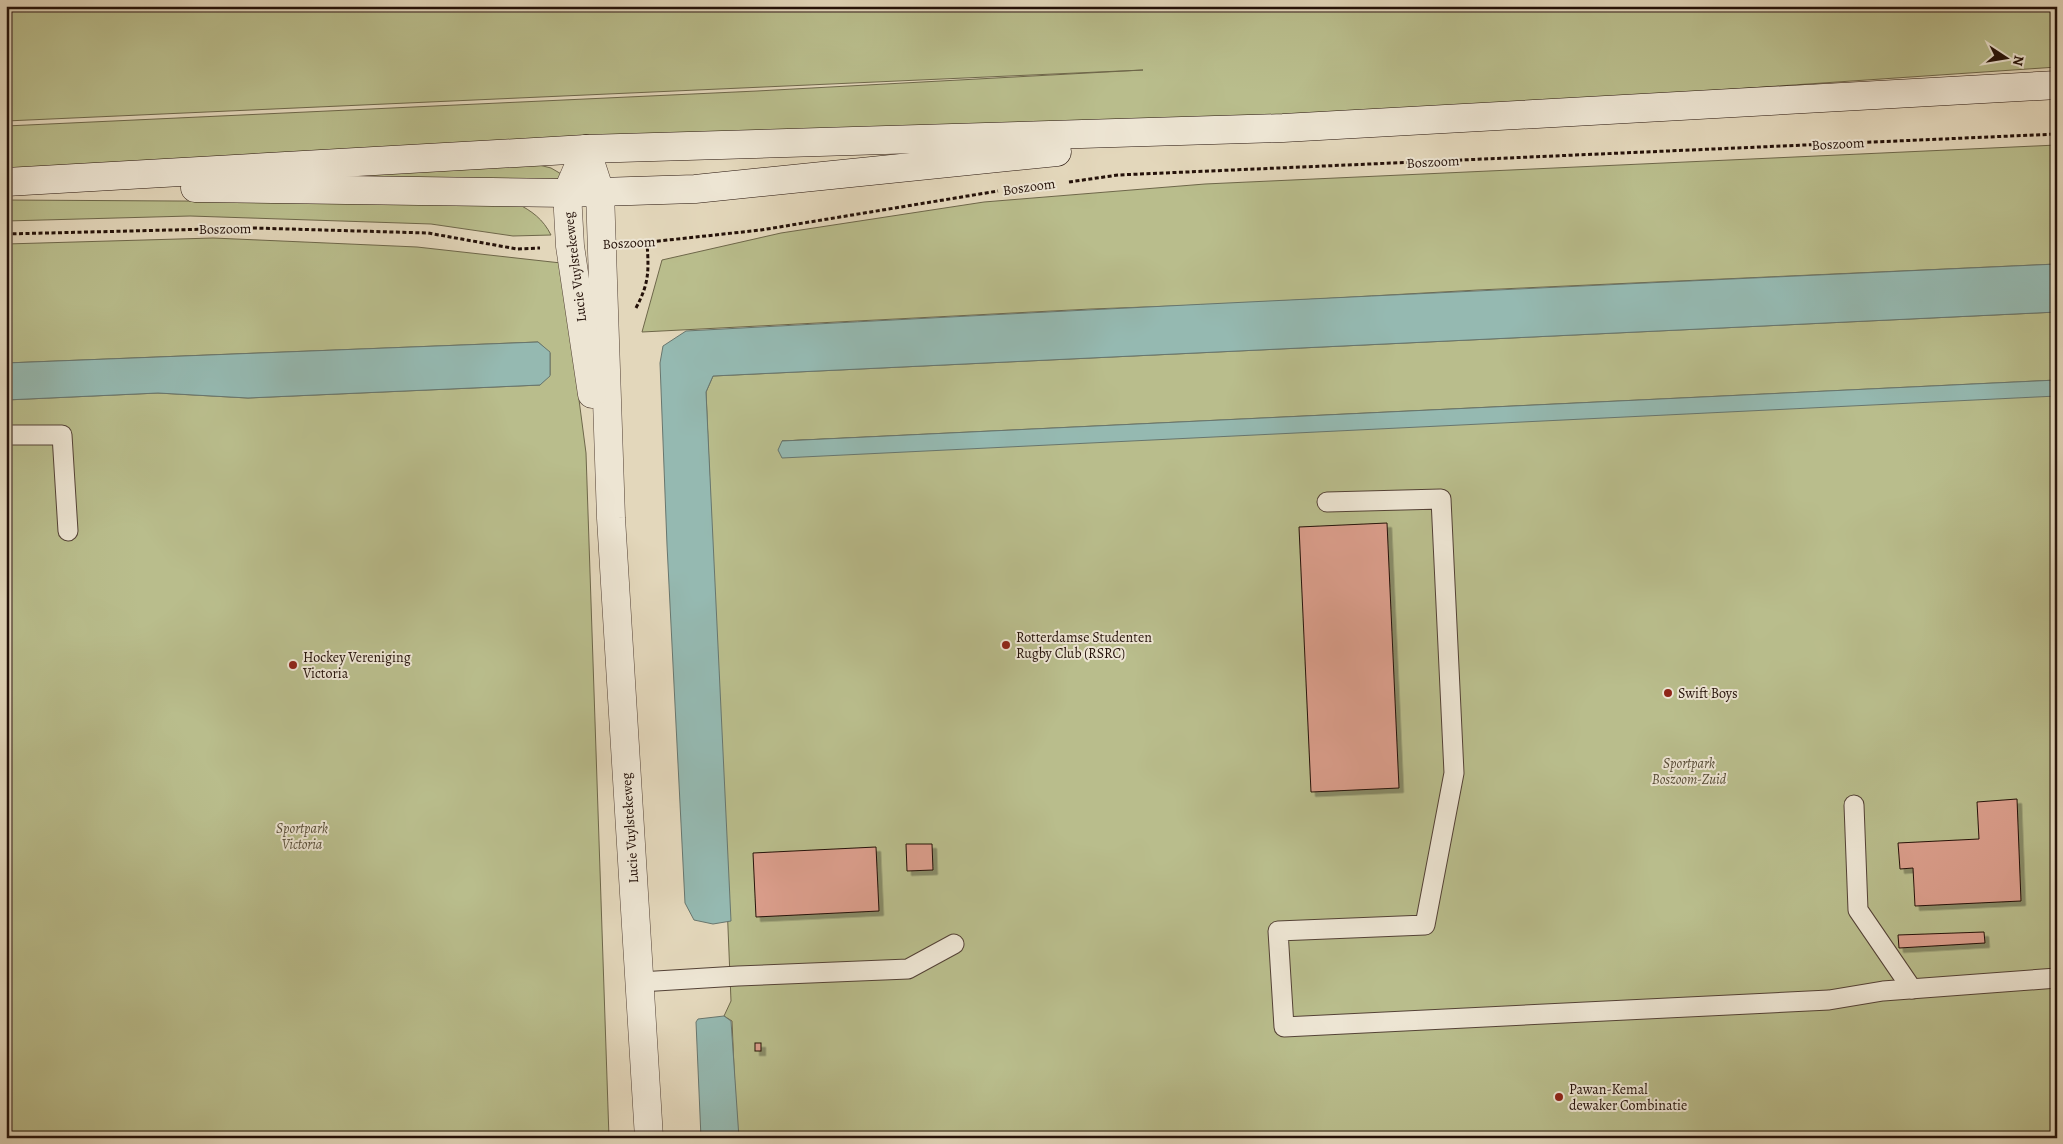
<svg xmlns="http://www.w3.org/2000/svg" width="2063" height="1144" font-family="Alegreya,serif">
<defs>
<filter id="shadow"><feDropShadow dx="4.5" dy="4.5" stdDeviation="0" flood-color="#0004"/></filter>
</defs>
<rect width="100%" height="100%" fill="#e3d7bb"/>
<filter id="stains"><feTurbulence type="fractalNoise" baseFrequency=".004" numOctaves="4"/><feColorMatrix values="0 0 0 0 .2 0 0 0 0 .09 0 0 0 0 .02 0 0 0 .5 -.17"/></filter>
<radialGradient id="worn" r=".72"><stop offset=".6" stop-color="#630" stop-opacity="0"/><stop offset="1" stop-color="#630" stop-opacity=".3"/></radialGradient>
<g fill="#b9bd8c" stroke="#6e674a">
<polygon points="6,6 2057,6 2057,67 1632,96 1295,114 6,171 6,126 757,91 1143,70 6,121"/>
<polygon points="2057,145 2057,264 1478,290 1228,304 1091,309 642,332 662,260 781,233 984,202 1205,184"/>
<polygon points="535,164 551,168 563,175 565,183 129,183"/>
<path d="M 6,200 L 516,203 C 532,211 543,219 551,235 L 513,236 L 431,224 L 190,216 L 6,221 Z"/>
<polygon points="213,238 417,247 561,263 586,453 609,1138 6,1138 6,400 158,393 248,398 540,385 550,375 550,353 538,342 6,363 6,244"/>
<polygon points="2057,312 2057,380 782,441 2057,386 2057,1138 737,1138 732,1021 724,1016 731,1001 706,392 713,376"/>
</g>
<g fill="#95b9b1" stroke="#68766e">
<path d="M 2057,264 L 2057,312 L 713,376 L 706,392 L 731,921 L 713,924 L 694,920 L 685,903 L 667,545 L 660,363 L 663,346 L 686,331 C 1143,306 1600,285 2057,264 Z"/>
<polygon points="538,342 550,352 550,376 540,385 248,398 158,393 6,400 6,363"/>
<polygon points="2057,380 2057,396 782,458 778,450 782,441"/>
<polygon points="724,1016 731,1021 739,1138 701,1138 696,1022 698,1019"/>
</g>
<g fill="#db9e8c" stroke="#241109" filter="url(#shadow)">
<polygon points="1387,523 1399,788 1311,792 1299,527"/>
<polygon points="2017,799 2021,901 1915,906 1913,868 1900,869 1898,843 1979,839 1977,802"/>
<polygon points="906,844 932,844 933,870 907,871"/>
<polygon points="876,847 879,911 756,917 753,853"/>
<polygon points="1984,932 1985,943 1899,948 1898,935"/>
<rect x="755" y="1043" width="6" height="8"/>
</g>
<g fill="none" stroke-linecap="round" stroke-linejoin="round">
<defs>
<g id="lane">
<polyline points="6,435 62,435 68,531"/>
<polyline points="1327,502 1441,499 1454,773 1425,925 1278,931 1284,1027 1829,1000 1883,991 2057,978"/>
<polyline points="1854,805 1858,910 1912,989"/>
<polyline points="640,982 738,976 908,969 954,944"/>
</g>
<g id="street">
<polyline points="586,149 600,192 611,518 649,1138"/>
<polyline points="586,149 567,193 570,246 592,394"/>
</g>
<g id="secondary">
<polyline points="6,182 586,149 1283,128 2057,85"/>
<polyline points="195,188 567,193 695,189 1057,152"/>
</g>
</defs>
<use href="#lane" stroke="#544236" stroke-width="21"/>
<use href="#street" stroke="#544236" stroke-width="29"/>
<use href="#secondary" stroke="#241109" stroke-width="29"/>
<g stroke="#241109" stroke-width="3" stroke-dasharray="4 2.5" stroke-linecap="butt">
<polyline points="1069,182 1118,175 2057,134"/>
<polyline points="6,234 253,228 428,233 517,249 540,248"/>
<polyline points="631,244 761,230 998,191"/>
<path d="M 636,308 C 649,283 649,272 647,243"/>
</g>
<use href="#lane" stroke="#ede5d3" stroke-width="19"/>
<use href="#street" stroke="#ede5d3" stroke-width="28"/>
<use href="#secondary" stroke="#ede5d3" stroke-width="28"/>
</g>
<g fill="#8f2418" stroke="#ede5d3" stroke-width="2">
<circle cx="1006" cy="645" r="5"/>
<circle cx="293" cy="665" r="5"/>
<circle cx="1668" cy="693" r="5"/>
<circle cx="1559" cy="1097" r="5"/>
</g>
<g text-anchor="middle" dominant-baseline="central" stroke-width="4" stroke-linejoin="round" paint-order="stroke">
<g font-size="14" fill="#241109" stroke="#ede5d3">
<text transform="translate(1838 144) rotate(-3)">Boszoom</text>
<text transform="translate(1433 162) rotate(-3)">Boszoom</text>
<text transform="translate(1029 187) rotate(-8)">Boszoom</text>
<text transform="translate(225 229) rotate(-1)">Boszoom</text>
<text transform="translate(629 243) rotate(-3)">Boszoom</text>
<text transform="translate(575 267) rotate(-97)">Lucie Vuylstekeweg</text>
<text transform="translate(630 828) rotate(-94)">Lucie Vuylstekeweg</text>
</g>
<g font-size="14" fill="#241109" stroke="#ede5d3" text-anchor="start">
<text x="1016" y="637">Rotterdamse Studenten<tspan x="1016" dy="16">Rugby Club (RSRC)</tspan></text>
<text x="303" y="657">Hockey Vereniging<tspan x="303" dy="16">Victoria</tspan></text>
<text x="1678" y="693">Swift Boys</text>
<text x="1569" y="1089">Pawan-Kemal<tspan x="1569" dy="16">dewaker Combinatie</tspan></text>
</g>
<g font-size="14" font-style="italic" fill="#584d37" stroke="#ede5d3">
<text x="1689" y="763">Sportpark<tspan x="1689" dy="16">Boszoom-Zuid</tspan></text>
<text x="302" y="828">Sportpark<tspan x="302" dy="16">Victoria</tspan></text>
</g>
</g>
<rect width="2063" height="1144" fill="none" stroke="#e3d7bb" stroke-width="25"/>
<rect x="8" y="8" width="2048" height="1129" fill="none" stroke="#241109" stroke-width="2.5"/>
<rect x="12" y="12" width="2038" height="1119" fill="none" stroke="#241109"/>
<g transform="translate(2006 58) rotate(102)" stroke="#ede5d3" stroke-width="4" paint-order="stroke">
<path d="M0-4L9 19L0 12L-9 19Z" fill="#241109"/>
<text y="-8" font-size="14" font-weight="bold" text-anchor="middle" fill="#241109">N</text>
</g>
<rect width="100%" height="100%" filter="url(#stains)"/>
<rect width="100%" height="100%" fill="url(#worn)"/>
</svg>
